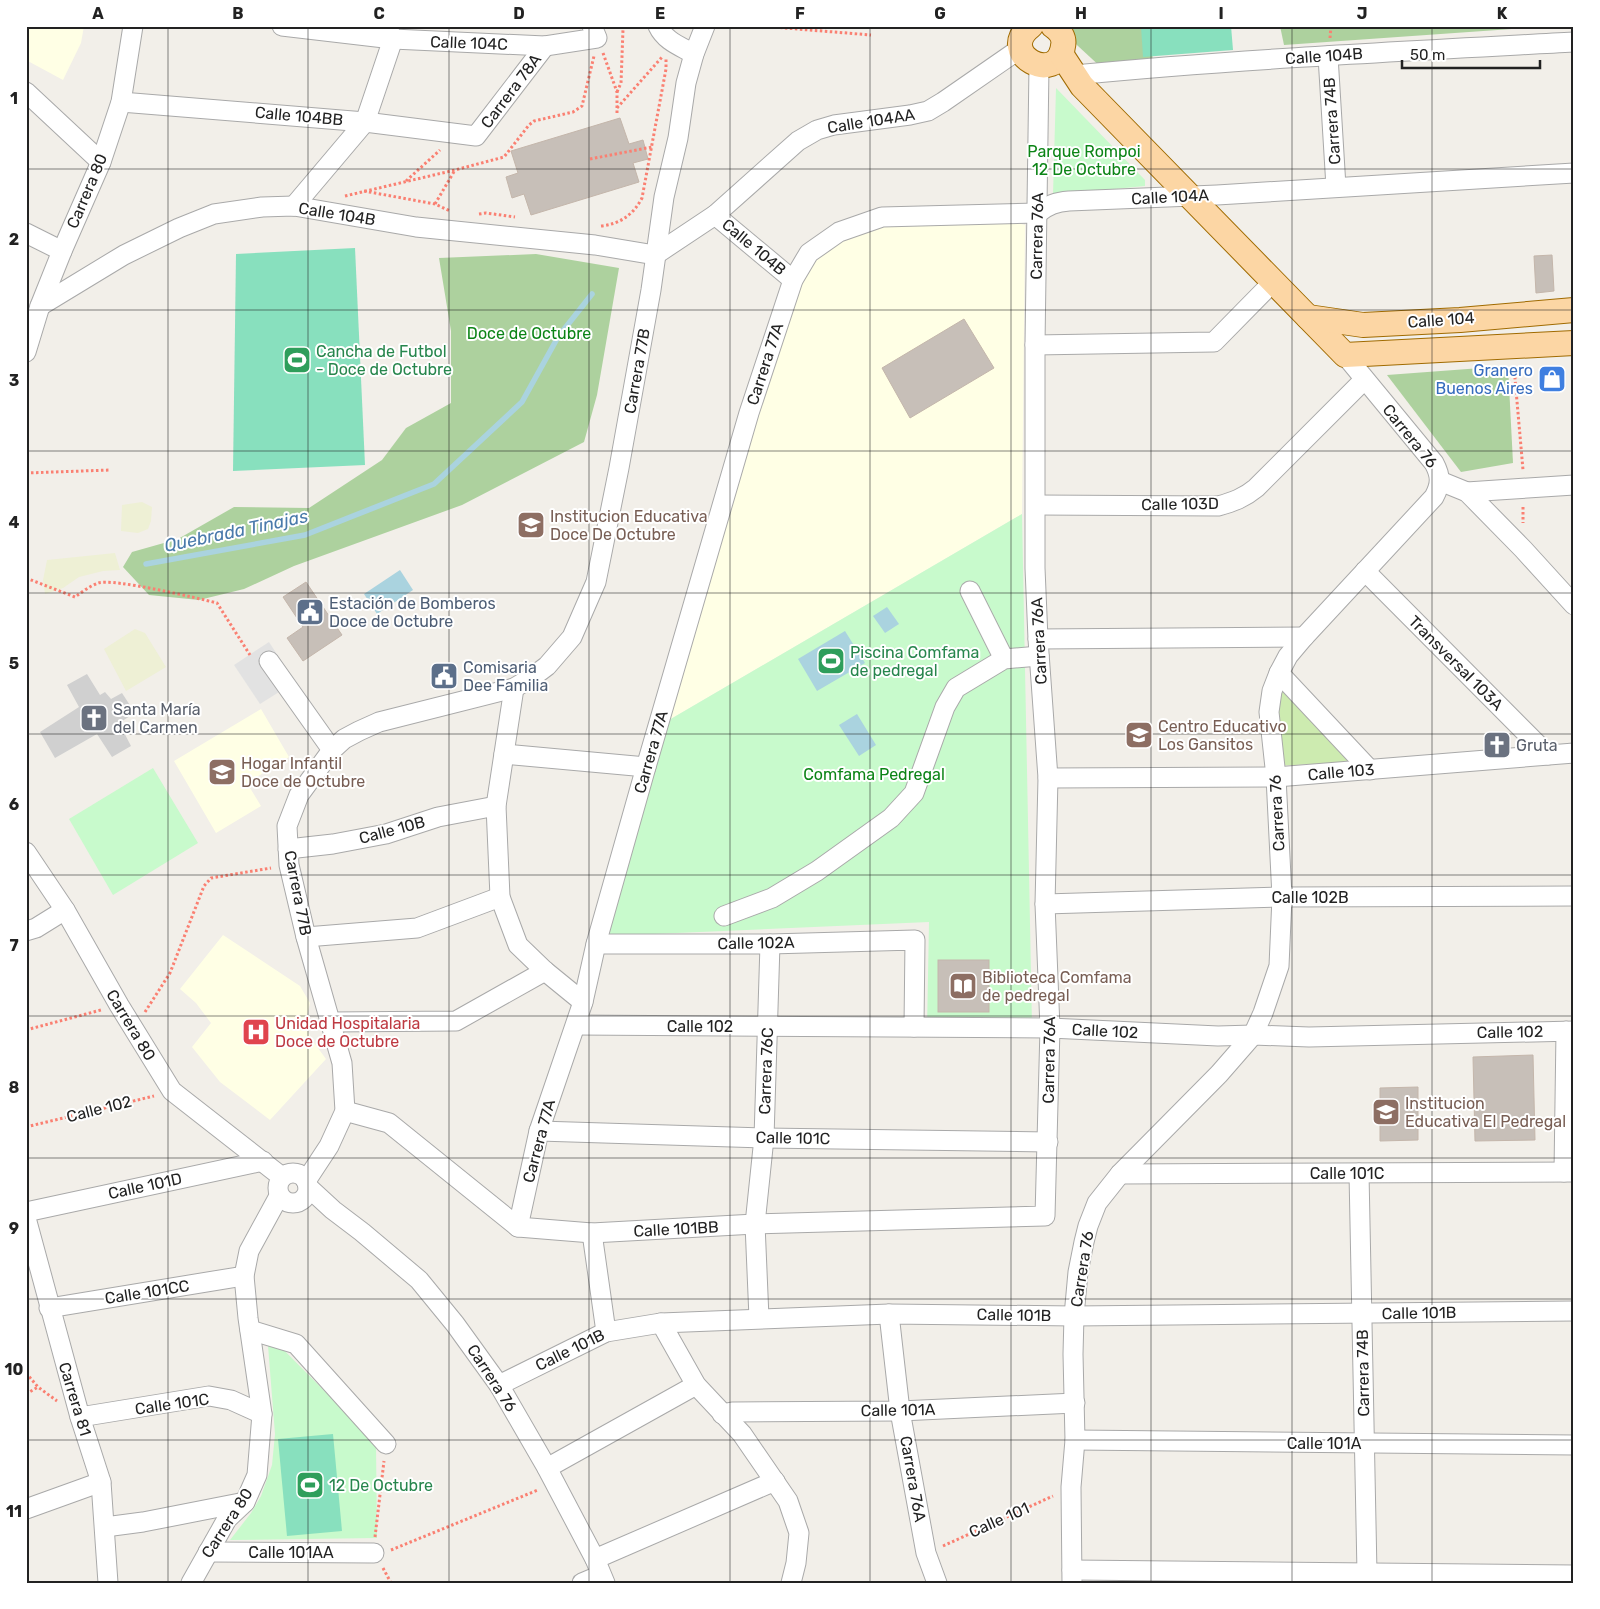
<svg xmlns="http://www.w3.org/2000/svg" width="1600" height="1609" font-family="Rubik,sans-serif">
<rect width="100%" height="100%" fill="#f2efe9"/>
<g fill="#ffffe5">
<polygon points="26,26 84,26 81,43 63,80 26,60"/>
<polygon points="1017,223 1025,225 1022,514 669,720 776,342 802,278 818,256 838,243 856,233 881,226"/>
<polygon points="261,709 289,757 247,783 261,806 216,833 174,761"/>
<polygon points="223,935 300,986 310,1003 305,1024 312,1040 326,1059 270,1120 220,1082 192,1047 211,1023 196,1003 180,989"/>
</g>
<polygon fill="#d0d0d0" points="87,674 100,695 105,692 111,699 122,693 135,713 119,723 131,746 112,757 97,734 55,758 40,732 79,707 67,685"/>
<g fill="#eef0d5">
<polygon points="142,502 152,507 151,521 148,529 138,533 121,531 122,505"/>
<polygon points="115,553 120,570 103,571 79,577 63,588 45,594 43,580 47,560"/>
<polygon points="135,629 145,633 166,667 126,691 104,649"/>
</g>
<polygon fill="#cdebb0" points="1282,681 1356,762 1274,766 1272,706"/>
<g fill="#add19e">
<polygon points="1065,26 1149,26 1153,61 1104,70 1065,34"/>
<polygon points="1280,26 1555,26 1284,45"/>
<polygon points="536,254 619,268 597,395 584,442 462,505 294,566 244,589 199,600 149,595 123,567 132,552 178,539 234,507 309,508 382,460 406,428 451,403 451,331 439,258"/>
<polygon points="1508,366 1513,463 1461,472 1387,375"/>
</g>
<g fill="#c8facc">
<polygon points="1056,88 1145,180 1145,186 1053,195"/>
<polygon points="1022,514 1032,1026 927,1030 929,922 607,936 669,720"/>
<polygon points="153,768 198,843 113,895 69,819"/>
<polygon points="267,1333 376,1443 377,1538 230,1540 251,1513 261,1496 272,1465 275,1434"/>
</g>
<g fill="#88e0be">
<polygon points="1141,26 1231,26 1233,50 1143,57"/>
<polygon points="355,248 365,465 233,471 236,254"/>
<polygon points="333,1434 342,1531 287,1536 278,1439"/>
</g>
<polygon fill="#e2e2e2" points="269,642 295,682 260,704 234,665"/>
<g fill="#aad3df">
<polygon points="400,570 413,590 377,614 364,594"/>
<polygon points="887,607 899,624 885,633 873,616"/>
<polygon points="845,631 865,663 817,691 798,659"/>
<polygon points="857,714 876,745 859,756 839,725"/>
</g>
<g fill="none" stroke-linecap="round" stroke-linejoin="round">
<polyline stroke="#aad3df" stroke-width="5.5" points="146,564 305,535 434,484 522,402 558,337 592,294"/>
</g>
<g fill="#c7bfb8" stroke="#c4b6ab">
<polygon points="620,118 629,144 643,140 648,159 633,163 639,182 531,215 524,194 512,198 506,177 518,173 511,151"/>
<polygon points="1552,255 1554,291 1536,293 1534,256"/>
<polygon points="964,319 994,368 910,418 882,368"/>
<polygon points="306,582 342,635 303,661 287,638 303,627 283,597"/>
<rect x="938" y="960" width="51" height="52"/>
<polygon points="1533,1055 1535,1140 1475,1141 1473,1057"/>
<polygon points="1418,1087 1418,1140 1380,1141 1380,1088"/>
</g>
<g fill="none" stroke-linecap="round" stroke-linejoin="round">
<defs>
<g id="minor">
<polyline points="282,26 393,39 545,46 597,38 592,26"/>
<path d="M 658,26 C 665,41 680,46 694,54"/>
<polyline points="1328,56 1336,187"/>
<path d="M 1074,75 C 1240,59 1407,51 1574,42"/>
<polyline points="26,92 101,162"/>
<polyline points="121,102 365,122 476,136 545,46"/>
<polyline points="294,206 365,122 393,39 388,29"/>
<polyline points="715,215 793,280"/>
<polyline points="26,233 62,251"/>
<polyline points="40,306 124,255 179,228 214,214 262,207 294,206 416,227 595,245 655,255 715,215 798,141 817,130 834,125 910,115 928,111 943,102 1021,48"/>
<polyline points="1035,345 1214,342 1273,282"/>
<polyline points="26,352 40,306 62,251 101,162 121,102 133,26"/>
<polyline points="1440,481 1467,492 1523,549 1574,605"/>
<polyline points="1467,492 1574,485"/>
<path d="M 1036,505 L 1218,506 C 1233,502 1244,498 1256,488 L 1364,380"/>
<polyline points="1365,571 1548,755"/>
<polyline points="970,591 1004,659"/>
<polyline points="1038,639 1304,637"/>
<polyline points="269,661 332,750"/>
<polyline points="1279,673 1370,770"/>
<polyline points="514,688 496,806 500,897 518,945 545,971 583,1002"/>
<polyline points="504,754 646,767"/>
<polyline points="1048,778 1276,777 1574,753"/>
<polyline points="288,849 333,844 386,834 438,817 496,806"/>
<polyline points="26,852 65,910 119,1005 172,1091 282,1177"/>
<polyline points="1045,904 1282,897 1574,896"/>
<polyline points="724,916 772,898 817,871 891,818 914,793 945,707 956,688 1004,659 1039,656"/>
<polyline points="26,931 36,928 65,910"/>
<polyline points="306,937 417,928 500,897"/>
<polyline points="596,944 770,944 915,940 914,1027"/>
<polyline points="330,1022 456,1021 545,971"/>
<polyline points="576,1025 1050,1028 1218,1036 1253,1035 1309,1037 1574,1031"/>
<polyline points="345,1111 389,1123 518,1227 592,1233 755,1224 1045,1216 1050,1028 1045,904 1048,778 1038,639 1035,568 1035,345 1039,66"/>
<polyline points="539,1131 764,1138 1048,1142"/>
<polyline points="1564,1172 1566,1031"/>
<circle cx="293" cy="1188" r="15"/>
<polyline points="1359,1173 1367,1573"/>
<polyline points="1120,1174 1574,1172"/>
<polyline points="306,1181 329,1146 345,1111 342,1063 306,937 289,865 287,826 299,795 332,750 344,739 359,731 379,722 514,688 531,678 547,666 572,637 596,582 619,468 651,290 664,197 678,138 686,83 694,54 705,26"/>
<polyline points="308,1187 333,1210 362,1232 419,1280 455,1324 499,1385 547,1468 595,1559 605,1583"/>
<polyline points="26,1212 263,1161"/>
<polyline points="26,1218 80,1417 101,1482 108,1583"/>
<path d="M 518,1227 L 539,1131 L 583,1002 L 596,944 L 646,767 L 749,413 L 793,280 L 809,253 L 839,232 L 882,217 L 1038,213 C 1048,205 1056,202 1069,201 L 1217,195 L 1574,173"/>
<polyline points="592,1233 606,1332"/>
<polyline points="49,1308 244,1276"/>
<polyline points="889,1314 900,1411 926,1553 937,1583"/>
<polyline points="759,1318 755,1224 764,1138 770,944"/>
<polyline points="661,1323 696,1385 742,1434 788,1501 799,1533 796,1563 791,1583"/>
<polyline points="250,1330 296,1344 386,1444"/>
<polyline points="499,1385 606,1332 661,1323 889,1314 1074,1316 1574,1311"/>
<polyline points="722,1414 732,1412 900,1411 1075,1403"/>
<polyline points="80,1417 209,1396 231,1400 262,1414"/>
<polyline points="1075,1440 1574,1445"/>
<polyline points="547,1468 696,1385"/>
<polyline points="26,1509 101,1482"/>
<polyline points="105,1527 143,1522 245,1502"/>
<polyline points="208,1552 374,1553"/>
<polyline points="595,1559 775,1481"/>
<polyline points="1072,1570 1574,1575"/>
<polyline points="191,1583 227,1519 245,1502 257,1475 262,1414 248,1318 244,1276 249,1251 279,1196"/>
<polyline points="582,1583 601,1575"/>
<path d="M 1072,1583 L 1071,1487 L 1075,1440 L 1073,1354 L 1074,1316 L 1078,1272 L 1084,1242 L 1088,1226 L 1097,1203 L 1120,1174 L 1219,1074 L 1253,1035 L 1263,1013 L 1279,966 L 1282,897 L 1276,777 L 1269,712 L 1272,691 L 1279,673 L 1288,656 L 1304,637 L 1434,497 C 1441,484 1441,476 1434,463 L 1345,355"/>
</g>
<g id="major">
<path d="M 1031,26 C 995,54 1058,87 1063,46 C 1065,38 1060,31 1053,26"/>
<polyline points="1061,54 1082,86 1345,355 1574,343"/>
<polyline points="1308,317 1363,325 1460,320 1574,310"/>
</g>
</defs>
<use href="#minor" stroke="#a9a9a9" stroke-width="21"/>
<use href="#major" stroke="#a06b00" stroke-width="26"/>
<g stroke="#fa8072" stroke-width="3" stroke-dasharray="2.5 2.5" stroke-linecap="butt">
<polyline points="760,26 871,35"/>
<polyline points="1330,38 1331,26"/>
<polyline points="603,53 617,92 617,115"/>
<polyline points="617,92 621,83 623,29"/>
<polyline points="617,108 662,57"/>
<polyline points="590,159 652,147"/>
<polyline points="406,181 440,150"/>
<polyline points="364,191 435,204 450,211"/>
<polyline points="345,196 455,170 504,157 529,125 534,121 573,112 582,106 594,56"/>
<polyline points="435,204 455,170"/>
<polyline points="479,214 486,213 515,217"/>
<path d="M 601,226 C 620,224 633,215 642,198 L 666,69 L 666,59"/>
<polyline points="1514,367 1523,470"/>
<polyline points="26,473 110,470"/>
<polyline points="1523,507 1523,523"/>
<path d="M 26,578 L 75,597 C 82,592 90,586 98,583 C 113,578 197,598 217,603 L 250,655"/>
<polyline points="145,1012 170,973 204,886 211,878 271,868"/>
<polyline points="26,1030 101,1010"/>
<polyline points="26,1127 154,1096"/>
<polyline points="26,1373 38,1387 57,1401"/>
<polyline points="26,1394 38,1387"/>
<polyline points="375,1537 384,1461"/>
<polyline points="943,1546 1053,1496"/>
<polyline points="391,1550 538,1490"/>
<polyline points="383,1568 391,1583"/>
</g>
<use href="#minor" stroke="#fff" stroke-width="19"/>
<use href="#major" stroke="#fcd6a4" stroke-width="24"/>
</g>
<path fill="none" stroke="#222" stroke-width="1" stroke-opacity="0.55" d="M 168,26 L 168,1583M 308,26 L 308,1583M 449,26 L 449,1583M 589,26 L 589,1583M 730,26 L 730,1583M 870,26 L 870,1583M 1011,26 L 1011,1583M 1151,26 L 1151,1583M 1292,26 L 1292,1583M 1432,26 L 1432,1583M 26,169 L 1574,169M 26,310 L 1574,310M 26,451 L 1574,451M 26,593 L 1574,593M 26,734 L 1574,734M 26,875 L 1574,875M 26,1016 L 1574,1016M 26,1158 L 1574,1158M 26,1299 L 1574,1299M 26,1440 L 1574,1440"/>
<defs>
<symbol id="stadium-square" viewBox="-11 -11 22 22"><rect x="-9" y="-9" width="18" height="18" rx="4" fill="#2e9e5b" stroke="#fff"/><path d="M0-5a6.5 5 0 1 0 0 10a6.5 5 0 1 0 0-10ZM-3.5-1.8h7v3.6h-7Z" fill="#fff"/></symbol>
<symbol id="shop-square" viewBox="-11 -11 22 22"><rect x="-9" y="-9" width="18" height="18" rx="4" fill="#3f7fe0" stroke="#fff"/><path d="M-5-2.5h2.3a2.7 3.5 0 0 1 5.4 0H5L5.5 6h-11ZM-1.5-2.5h3a1.5 2.3 0 0 0-3 0Z" fill="#fff"/></symbol>
<symbol id="school-square" viewBox="-11 -11 22 22"><rect x="-9" y="-9" width="18" height="18" rx="4" fill="#8d6e63" stroke="#fff"/><path d="M0-5L7-2L0 1L-7-2ZM-4 1L0 2.5L4 1V4Q0 6-4 4Z" fill="#fff"/></symbol>
<symbol id="civic-square" viewBox="-11 -11 22 22"><rect x="-9" y="-9" width="18" height="18" rx="4" fill="#5c6f8a" stroke="#fff"/><path d="M-.6-6.5H3V-4.5H.6V-3L4-1V1h2V6H-6V1h2V-1L-.6-3ZM-1.2 2.5V6h2.4V2.5Z" fill="#fff"/></symbol>
<symbol id="church-square" viewBox="-11 -11 22 22"><rect x="-9" y="-9" width="18" height="18" rx="4" fill="#6b7280" stroke="#fff"/><path d="M-1.2-6h2.4v3.5h3.3v2.4h-3.3V6h-2.4V-.1h-3.3v-2.4h3.3Z" fill="#fff"/></symbol>
<symbol id="library-square" viewBox="-11 -11 22 22"><rect x="-9" y="-9" width="18" height="18" rx="4" fill="#8d6e63" stroke="#fff"/><path d="M-6-4Q-3-5.5-.7-3.5V5Q-3 3-6 4ZM6-4Q3-5.5 .7-3.5V5Q3 3 6 4Z" fill="#fff"/></symbol>
<symbol id="hospital-square" viewBox="-11 -11 22 22"><rect x="-9" y="-9" width="18" height="18" rx="4" fill="#e0444e" stroke="#fff"/><path d="M-5-5h3v3.5h4V-5h3V5h-3V1.5h-4V5h-3Z" fill="#fff"/></symbol>
</defs>
<g fill-rule="evenodd">
<use href="#stadium-square" x="281" y="344" width="32" height="32"/>
<use href="#shop-square" x="1536" y="363" width="32" height="32"/>
<use href="#school-square" x="515" y="509" width="32" height="32"/>
<use href="#civic-square" x="294" y="596" width="32" height="32"/>
<use href="#stadium-square" x="815" y="645" width="32" height="32"/>
<use href="#civic-square" x="428" y="660" width="32" height="32"/>
<use href="#church-square" x="78" y="702" width="32" height="32"/>
<use href="#school-square" x="1123" y="719" width="32" height="32"/>
<use href="#church-square" x="1481" y="729" width="32" height="32"/>
<use href="#school-square" x="206" y="756" width="32" height="32"/>
<use href="#library-square" x="947" y="970" width="32" height="32"/>
<use href="#hospital-square" x="240" y="1016" width="32" height="32"/>
<use href="#school-square" x="1370" y="1096" width="32" height="32"/>
<use href="#stadium-square" x="294" y="1469" width="32" height="32"/>
</g>
<g text-anchor="middle" dominant-baseline="central" stroke-width="4" stroke-linejoin="round" paint-order="stroke">
<g font-size="16" fill="#222" stroke="#fff">
<text transform="translate(469 43) rotate(2)">Calle 104C</text>
<text transform="translate(1324 56) rotate(-4)">Calle 104B</text>
<text transform="translate(511 91) rotate(-53)">Carrera 78A</text>
<text transform="translate(299 116) rotate(5)">Calle 104BB</text>
<text transform="translate(871 121) rotate(-9)">Calle 104AA</text>
<text transform="translate(1332 121) rotate(-94)">Carrera 74B</text>
<text transform="translate(87 191) rotate(-67)">Carrera 80</text>
<text transform="translate(1170 197) rotate(-3)">Calle 104A</text>
<text transform="translate(337 214) rotate(9)">Calle 104B</text>
<text transform="translate(1037 236) rotate(-89)">Carrera 76A</text>
<text transform="translate(754 247) rotate(40)">Calle 104B</text>
<text transform="translate(1441 320) rotate(-4)">Calle 104</text>
<text transform="translate(765 364) rotate(-72)">Carrera 77A</text>
<text transform="translate(637 371) rotate(-80)">Carrera 77B</text>
<text transform="translate(1410 436) rotate(51)">Carrera 76</text>
<text transform="translate(1180 504) rotate(-1)">Calle 103D</text>
<text transform="translate(1039 641) rotate(-93)">Carrera 76A</text>
<text transform="translate(1456 663) rotate(45)">Transversal 103A</text>
<text transform="translate(651 752) rotate(-74)">Carrera 77A</text>
<text transform="translate(1341 772) rotate(-5)">Calle 103</text>
<text transform="translate(1277 813) rotate(-93)">Carrera 76</text>
<text transform="translate(392 830) rotate(-15)">Calle 10B</text>
<text transform="translate(298 893) rotate(79)">Carrera 77B</text>
<text x="1310" y="897">Calle 102B</text>
<text transform="translate(756 943) rotate(-1)">Calle 102A</text>
<text transform="translate(131 1025) rotate(59)">Carrera 80</text>
<text x="700" y="1026">Calle 102</text>
<text transform="translate(1105 1031) rotate(3)">Calle 102</text>
<text transform="translate(1510 1032) rotate(-1)">Calle 102</text>
<text transform="translate(1049 1060) rotate(-89)">Carrera 76A</text>
<text transform="translate(766 1071) rotate(-88)">Carrera 76C</text>
<text transform="translate(99 1109) rotate(-14)">Calle 102</text>
<text transform="translate(793 1138) rotate(1)">Calle 101C</text>
<text transform="translate(539 1141) rotate(-75)">Carrera 77A</text>
<text x="1347" y="1173">Calle 101C</text>
<text transform="translate(145 1186) rotate(-12)">Calle 101D</text>
<text transform="translate(676 1229) rotate(-3)">Calle 101BB</text>
<text transform="translate(1082 1269) rotate(-81)">Carrera 76</text>
<text transform="translate(147 1292) rotate(-9)">Calle 101CC</text>
<text transform="translate(1419 1313) rotate(-1)">Calle 101B</text>
<text transform="translate(1014 1315) rotate(1)">Calle 101B</text>
<text transform="translate(570 1350) rotate(-26)">Calle 101B</text>
<text transform="translate(1363 1373) rotate(-91)">Carrera 74B</text>
<text transform="translate(492 1378) rotate(57)">Carrera 76</text>
<text transform="translate(75 1399) rotate(73)">Carrera 81</text>
<text transform="translate(172 1404) rotate(-8)">Calle 101C</text>
<text transform="translate(898 1410) rotate(-1)">Calle 101A</text>
<text x="1324" y="1443">Calle 101A</text>
<text transform="translate(913 1479) rotate(80)">Carrera 76A</text>
<text transform="translate(999 1520) rotate(-24)">Calle 101</text>
<text transform="translate(227 1523) rotate(-57)">Carrera 80</text>
<text x="291" y="1552">Calle 101AA</text>
</g>
<g font-size="16" fill="#0c8416" stroke="#fff">
<text x="1084" y="151">Parque Rompoi<tspan x="1084" dy="18">12 De Octubre</tspan></text>
<text x="529" y="333">Doce de Octubre</text>
<text x="874" y="774">Comfama Pedregal</text>
</g>
<g font-size="16" fill="#27864d" stroke="#fff" text-anchor="start">
<text x="316" y="351">Cancha de Futbol<tspan x="316" dy="18">- Doce de Octubre</tspan></text>
<text x="850" y="652">Piscina Comfama<tspan x="850" dy="18">de pedregal</tspan></text>
<text x="329" y="1485">12 De Octubre</text>
</g>
<g font-size="16" fill="#366cbe" stroke="#fff" text-anchor="end">
<text x="1533" y="370">Granero<tspan x="1533" dy="18">Buenos Aires</tspan></text>
</g>
<g font-size="16" fill="#785e54" stroke="#fff" text-anchor="start">
<text x="550" y="516">Institucion Educativa<tspan x="550" dy="18">Doce De Octubre</tspan></text>
<text x="1158" y="726">Centro Educativo<tspan x="1158" dy="18">Los Gansitos</tspan></text>
<text x="241" y="763">Hogar Infantil<tspan x="241" dy="18">Doce de Octubre</tspan></text>
<text x="982" y="977">Biblioteca Comfama<tspan x="982" dy="18">de pedregal</tspan></text>
<text x="1405" y="1103">Institucion<tspan x="1405" dy="18">Educativa El Pedregal</tspan></text>
</g>
<g font-size="16" fill="#4e5e75" stroke="#fff" text-anchor="start">
<text x="329" y="603">Estación de Bomberos<tspan x="329" dy="18">Doce de Octubre</tspan></text>
<text x="463" y="667">Comisaria<tspan x="463" dy="18">Dee Familia</tspan></text>
</g>
<g font-size="16" fill="#5b616d" stroke="#fff" text-anchor="start">
<text x="113" y="709">Santa María<tspan x="113" dy="18">del Carmen</tspan></text>
<text x="1516" y="745">Gruta</text>
</g>
<g font-size="16" fill="#be3a42" stroke="#fff" text-anchor="start">
<text x="275" y="1023">Unidad Hospitalaria<tspan x="275" dy="18">Doce de Octubre</tspan></text>
</g>
<g font-size="18" font-style="italic" fill="#4a7aab" stroke="#fff">
<text transform="translate(236 531) rotate(-12)">Quebrada Tinajas</text>
</g>
</g>
<rect width="1600" height="1609" fill="none" stroke="#ffffff" stroke-width="55"/>
<path d="M1402 60v8h138v-8" fill="none" stroke="#222222" stroke-width="2.5"/>
<text x="1410" y="60" font-size="15" fill="#222222" stroke="#ffffff" stroke-width="4" paint-order="stroke">50 m</text>
<rect x="28" y="28" width="1544" height="1554" fill="none" stroke="#222" stroke-width="2"/>
<g font-size="16" text-anchor="middle" font-weight="bold" fill="#222">
<text x="98" y="19">A</text>
<text x="238" y="19">B</text>
<text x="379" y="19">C</text>
<text x="519" y="19">D</text>
<text x="660" y="19">E</text>
<text x="800" y="19">F</text>
<text x="940" y="19">G</text>
<text x="1081" y="19">H</text>
<text x="1221" y="19">I</text>
<text x="1362" y="19">J</text>
<text x="1502" y="19">K</text>
<text x="14" y="104">1</text>
<text x="14" y="245">2</text>
<text x="14" y="386">3</text>
<text x="14" y="528">4</text>
<text x="14" y="669">5</text>
<text x="14" y="810">6</text>
<text x="14" y="951">7</text>
<text x="14" y="1093">8</text>
<text x="14" y="1234">9</text>
<text x="14" y="1375">10</text>
<text x="14" y="1517">11</text>
</g>
</svg>
